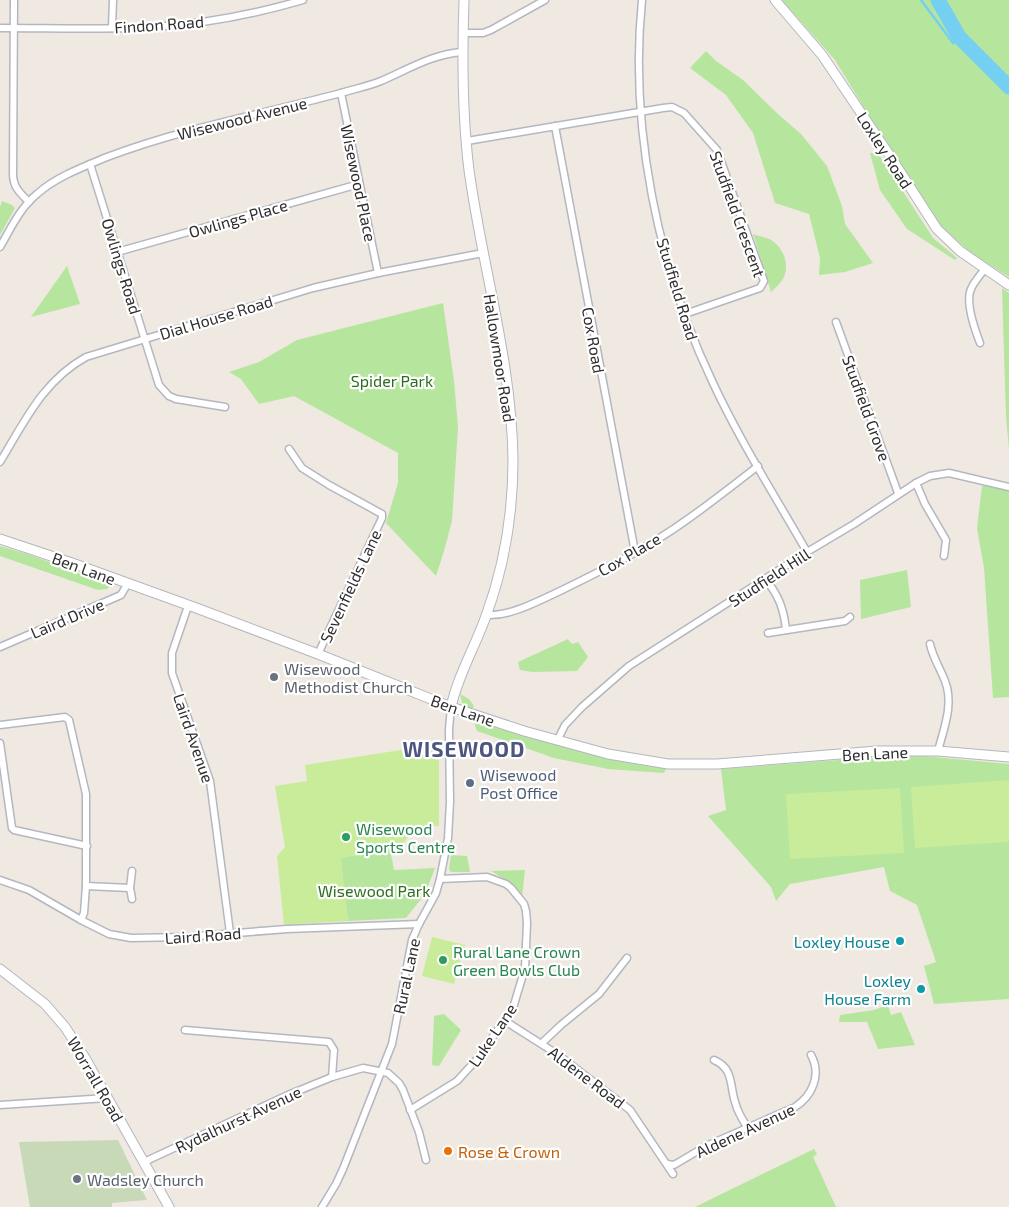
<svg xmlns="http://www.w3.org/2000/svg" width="1009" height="1207" font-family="'Exo 2',sans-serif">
<rect width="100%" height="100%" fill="#efe9e1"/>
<g fill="#b6e59e">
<polygon points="782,0 1009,0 1009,277 970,252 941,226 890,150 835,60"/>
<polygon points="706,51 716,61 743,80 779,115 801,134 827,166 842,206 845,224 873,263 845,272 819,275 820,258 809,214 775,203 753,133 726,95 690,68"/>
<polygon points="870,153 878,153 933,238 957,258 955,260 907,229 880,190"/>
<polygon points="2,201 12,205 15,208 0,235 0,207"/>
<path d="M 753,234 C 758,236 764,237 769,239 C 782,245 790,263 784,277 C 781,283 775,288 771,292 Z"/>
<polygon points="67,266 80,304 31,317"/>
<polygon points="1002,288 1009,293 1009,449 1006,417"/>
<polygon points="443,303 454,381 458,427 452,521 444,551 436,576 386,523 398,483 398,453 294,396 259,404 241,379 229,372 259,362 297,340"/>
<polygon points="982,486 991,486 1009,491 1009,697 993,698 984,568 977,528"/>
<polygon points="0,546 30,555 109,584 110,586 107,589 98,590 0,556"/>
<polygon points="907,570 911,607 861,619 860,580"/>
<polygon points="568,639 572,644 578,642 588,657 577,671 532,672 520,670 518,662"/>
<polygon points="460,694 469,699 474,706 472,710 462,703"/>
<polygon points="472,717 486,724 562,746 624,761 648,766 667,767 664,773 608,769 554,758 477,731"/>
<polygon points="923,756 1009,764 1009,999 934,1004 924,966 936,962 917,905 890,891 884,867 790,884 776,901 771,887 708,816 726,810 721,769 878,757"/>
<polygon points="390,849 394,870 435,868 425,894 406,918 348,921 340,858"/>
<polygon points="451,855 467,856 470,872 451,872 449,869"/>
<polygon points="525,870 522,897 512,884 491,871"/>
<polygon points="888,1005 891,1015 901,1012 915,1045 878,1049 867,1022 839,1022 840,1015 874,1010"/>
<polygon points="444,1014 461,1030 439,1066 432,1065 434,1016"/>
<polygon points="814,1149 817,1154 813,1157 836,1207 695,1207"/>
</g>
<polygon fill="#c8d9b8" points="118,1140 147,1200 112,1203 112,1207 30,1207 19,1142"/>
<g fill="#c9ec9a">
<polygon points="439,744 439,826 417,826 400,847 341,858 348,921 284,925 277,856 285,847 275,786 307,781 305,765"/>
<polygon points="1009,780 1009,842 915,848 911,787"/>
<polygon points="900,788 904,853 790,859 786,794"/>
<polygon points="432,937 465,945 454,984 422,976"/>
</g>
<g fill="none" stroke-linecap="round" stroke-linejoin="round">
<polyline stroke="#75cff0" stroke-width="2.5" points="921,0 953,43 959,37"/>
<polyline stroke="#75cff0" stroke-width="15" points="938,0 959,37 1009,87"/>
<defs>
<g id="street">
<path d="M 14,0 L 13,174 C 13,187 20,193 29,202"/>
<path d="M 642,0 C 629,127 658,268 713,383 C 740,441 775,496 807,552"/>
<path d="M 0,28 C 51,28 102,30 153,27 C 203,24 255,14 303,0"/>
<polyline points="112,28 113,0"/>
<polyline points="463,33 483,33 491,30 545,0"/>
<polyline points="341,93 378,273"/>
<polyline points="555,126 635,552"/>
<polyline points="467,141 663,108 672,107 684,113 717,150 764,281 760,288 685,314"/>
<polyline points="90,164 159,385 169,396 176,399 225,407"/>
<path d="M 0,247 C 11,228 20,208 37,194 C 56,177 83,167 107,157 C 184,128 262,114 341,93 C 354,89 369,86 381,81 C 409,69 432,54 463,52"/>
<polyline points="117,252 359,184"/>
<polyline points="836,322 898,493"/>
<path d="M 980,343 C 975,330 965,302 971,289 C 974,282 980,275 985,269"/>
<polyline points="289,449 302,468 329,485 382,514 382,518 318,654"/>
<path d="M 0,462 C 25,421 43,381 86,357 L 313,288 L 378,273 L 483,253"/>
<polyline points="916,483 925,504 946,540 944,556"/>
<path d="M 765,579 C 779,595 784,610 786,630"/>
<polyline points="188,606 172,653 172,673 210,781 230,933"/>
<path d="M 487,615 C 511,616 536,602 558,592 C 603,570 648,548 688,519 C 712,502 735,484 758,466"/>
<polyline points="768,633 845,621 850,617"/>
<path d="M 930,644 C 933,658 940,668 945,681 C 954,704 944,728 938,751"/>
<polyline points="0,647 121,595 128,583"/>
<polyline points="0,725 65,717 69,720 86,794 86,886 84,913 81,920"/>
<polyline points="557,741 565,725 582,707 629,666 807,552 854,524 916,483 930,476 949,473 1009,487"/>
<polyline points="0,743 12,828 14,830 87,846"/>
<polyline points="0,880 29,890 81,920 109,934 131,938 186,937 287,929 419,924"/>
<polyline points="86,886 130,888"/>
<polyline points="132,899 130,888 132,871"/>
<polyline points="505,1021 557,1054 630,1110 673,1174"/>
<polyline points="185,1030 329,1042 334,1050 332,1077"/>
<polyline points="542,1043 561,1025 599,994 627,958"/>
<path d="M 714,1060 C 735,1069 729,1087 736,1105 C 738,1113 743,1120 747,1127"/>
<polyline points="0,1105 107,1098"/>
<polyline points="410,1110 457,1081 478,1058 513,1008 525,968 527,923 526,911 524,904 511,888 506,884 487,877 440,879"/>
<polyline points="144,1162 288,1095 332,1077 363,1068 388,1073 399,1083 403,1090 419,1132 426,1160"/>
<path d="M 667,1164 L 674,1165 L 706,1146 L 795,1107 C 812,1096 822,1075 811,1055"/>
<polyline points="322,1207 336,1184 343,1169 392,1044 412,940 419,924 436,893 440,879 448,838 450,802 449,729 451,707"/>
</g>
<g id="secondary">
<polyline points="775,0 822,55 890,156 937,229 960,251 1009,285"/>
<polyline points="0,539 72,563 199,609 318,654 451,707 524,731 608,754 668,764 717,764 877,751 938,751 1009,757"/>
<path d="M 451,707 C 458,675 475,647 486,616 C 504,567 513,512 513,460 C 512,362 482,266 469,170 C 462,113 462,57 464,0"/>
<polyline points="0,969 45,1004 65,1027 85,1058 169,1207"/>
</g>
</defs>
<use href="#street" stroke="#b4b7c1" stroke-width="9"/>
<use href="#secondary" stroke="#b4b7c1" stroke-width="11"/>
<use href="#street" stroke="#fff" stroke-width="6"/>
<use href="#secondary" stroke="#fff" stroke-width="9"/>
</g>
<g fill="#6b7280" stroke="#fff" stroke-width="2">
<circle cx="274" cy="677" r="5"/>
<circle cx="77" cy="1179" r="5"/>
</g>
<circle fill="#5c6f8a" stroke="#fff" stroke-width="2" cx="470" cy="783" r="5"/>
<g fill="#2e9e5b" stroke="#fff" stroke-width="2">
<circle cx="346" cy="837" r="5"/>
<circle cx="443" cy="960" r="5"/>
</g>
<g fill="#0f9aa8" stroke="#fff" stroke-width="2">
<circle cx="900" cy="941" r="5"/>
<circle cx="921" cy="989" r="5"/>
</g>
<circle fill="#e8710a" stroke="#fff" stroke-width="2" cx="448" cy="1151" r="5"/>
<g text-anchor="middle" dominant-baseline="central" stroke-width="4.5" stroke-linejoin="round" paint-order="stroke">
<g font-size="16" fill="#2e2e2e" stroke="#fff">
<text transform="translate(159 24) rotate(-4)">Findon Road</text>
<text transform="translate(242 118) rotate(-14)">Wisewood Avenue</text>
<text transform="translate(885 150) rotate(57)">Loxley Road</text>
<text transform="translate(359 183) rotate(78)">Wisewood Place</text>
<text transform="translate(738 214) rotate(70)">Studfield Crescent</text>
<text transform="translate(238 218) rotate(-16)">Owlings Place</text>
<text transform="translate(122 266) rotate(73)">Owlings Road</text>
<text transform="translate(678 289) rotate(73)">Studfield Road</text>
<text transform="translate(216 317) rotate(-17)">Dial House Road</text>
<text transform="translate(594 340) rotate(80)">Cox Road</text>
<text transform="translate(500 358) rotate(81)">Hallowmoor Road</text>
<text transform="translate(867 408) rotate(70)">Studfield Grove</text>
<text transform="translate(629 554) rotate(-30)">Cox Place</text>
<text transform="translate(84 568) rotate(20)">Ben Lane</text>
<text transform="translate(769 577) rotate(-33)">Studfield Hill</text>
<text transform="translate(350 586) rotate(-65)">Sevenfields Lane</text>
<text transform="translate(67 618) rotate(-23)">Laird Drive</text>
<text transform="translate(463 710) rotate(19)">Ben Lane</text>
<text transform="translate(194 738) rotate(71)">Laird Avenue</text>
<text transform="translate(875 753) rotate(-3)">Ben Lane</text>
<text transform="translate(203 935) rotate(-4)">Laird Road</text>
<text transform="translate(406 976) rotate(-78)">Rural Lane</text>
<text transform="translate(492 1035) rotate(-56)">Luke Lane</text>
<text transform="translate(587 1077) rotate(37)">Aldene Road</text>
<text transform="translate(96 1079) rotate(60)">Worrall Road</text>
<text transform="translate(238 1119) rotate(-25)">Rydalhurst Avenue</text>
<text transform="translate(745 1130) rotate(-25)">Aldene Avenue</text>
</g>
<g font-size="16" fill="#2c6e1b" stroke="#fff">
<text x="392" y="380">Spider Park</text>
<text x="374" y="890">Wisewood Park</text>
</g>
<g font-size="16" fill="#5b616d" stroke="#fff" text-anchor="start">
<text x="284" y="668">Wisewood<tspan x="284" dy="18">Methodist Church</tspan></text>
<text x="87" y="1179">Wadsley Church</text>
</g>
<g font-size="16" fill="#4e5e75" stroke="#fff" text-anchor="start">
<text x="480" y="774">Wisewood<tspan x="480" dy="18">Post Office</tspan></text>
</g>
<g font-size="16" fill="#27864d" stroke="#fff" text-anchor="start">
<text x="356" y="828">Wisewood<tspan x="356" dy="18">Sports Centre</tspan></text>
<text x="453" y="951">Rural Lane Crown<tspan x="453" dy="18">Green Bowls Club</tspan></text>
</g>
<g font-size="16" fill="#0d838f" stroke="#fff" text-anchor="end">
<text x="890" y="941">Loxley House</text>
<text x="911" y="980">Loxley<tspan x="911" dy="18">House Farm</tspan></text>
</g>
<g font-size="16" fill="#c56008" stroke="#fff" text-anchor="start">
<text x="458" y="1151">Rose &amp; Crown</text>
</g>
<g font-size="21" font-weight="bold" letter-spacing="1" fill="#4d5680" stroke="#fff">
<text x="464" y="748">WISEWOOD</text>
</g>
</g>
</svg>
